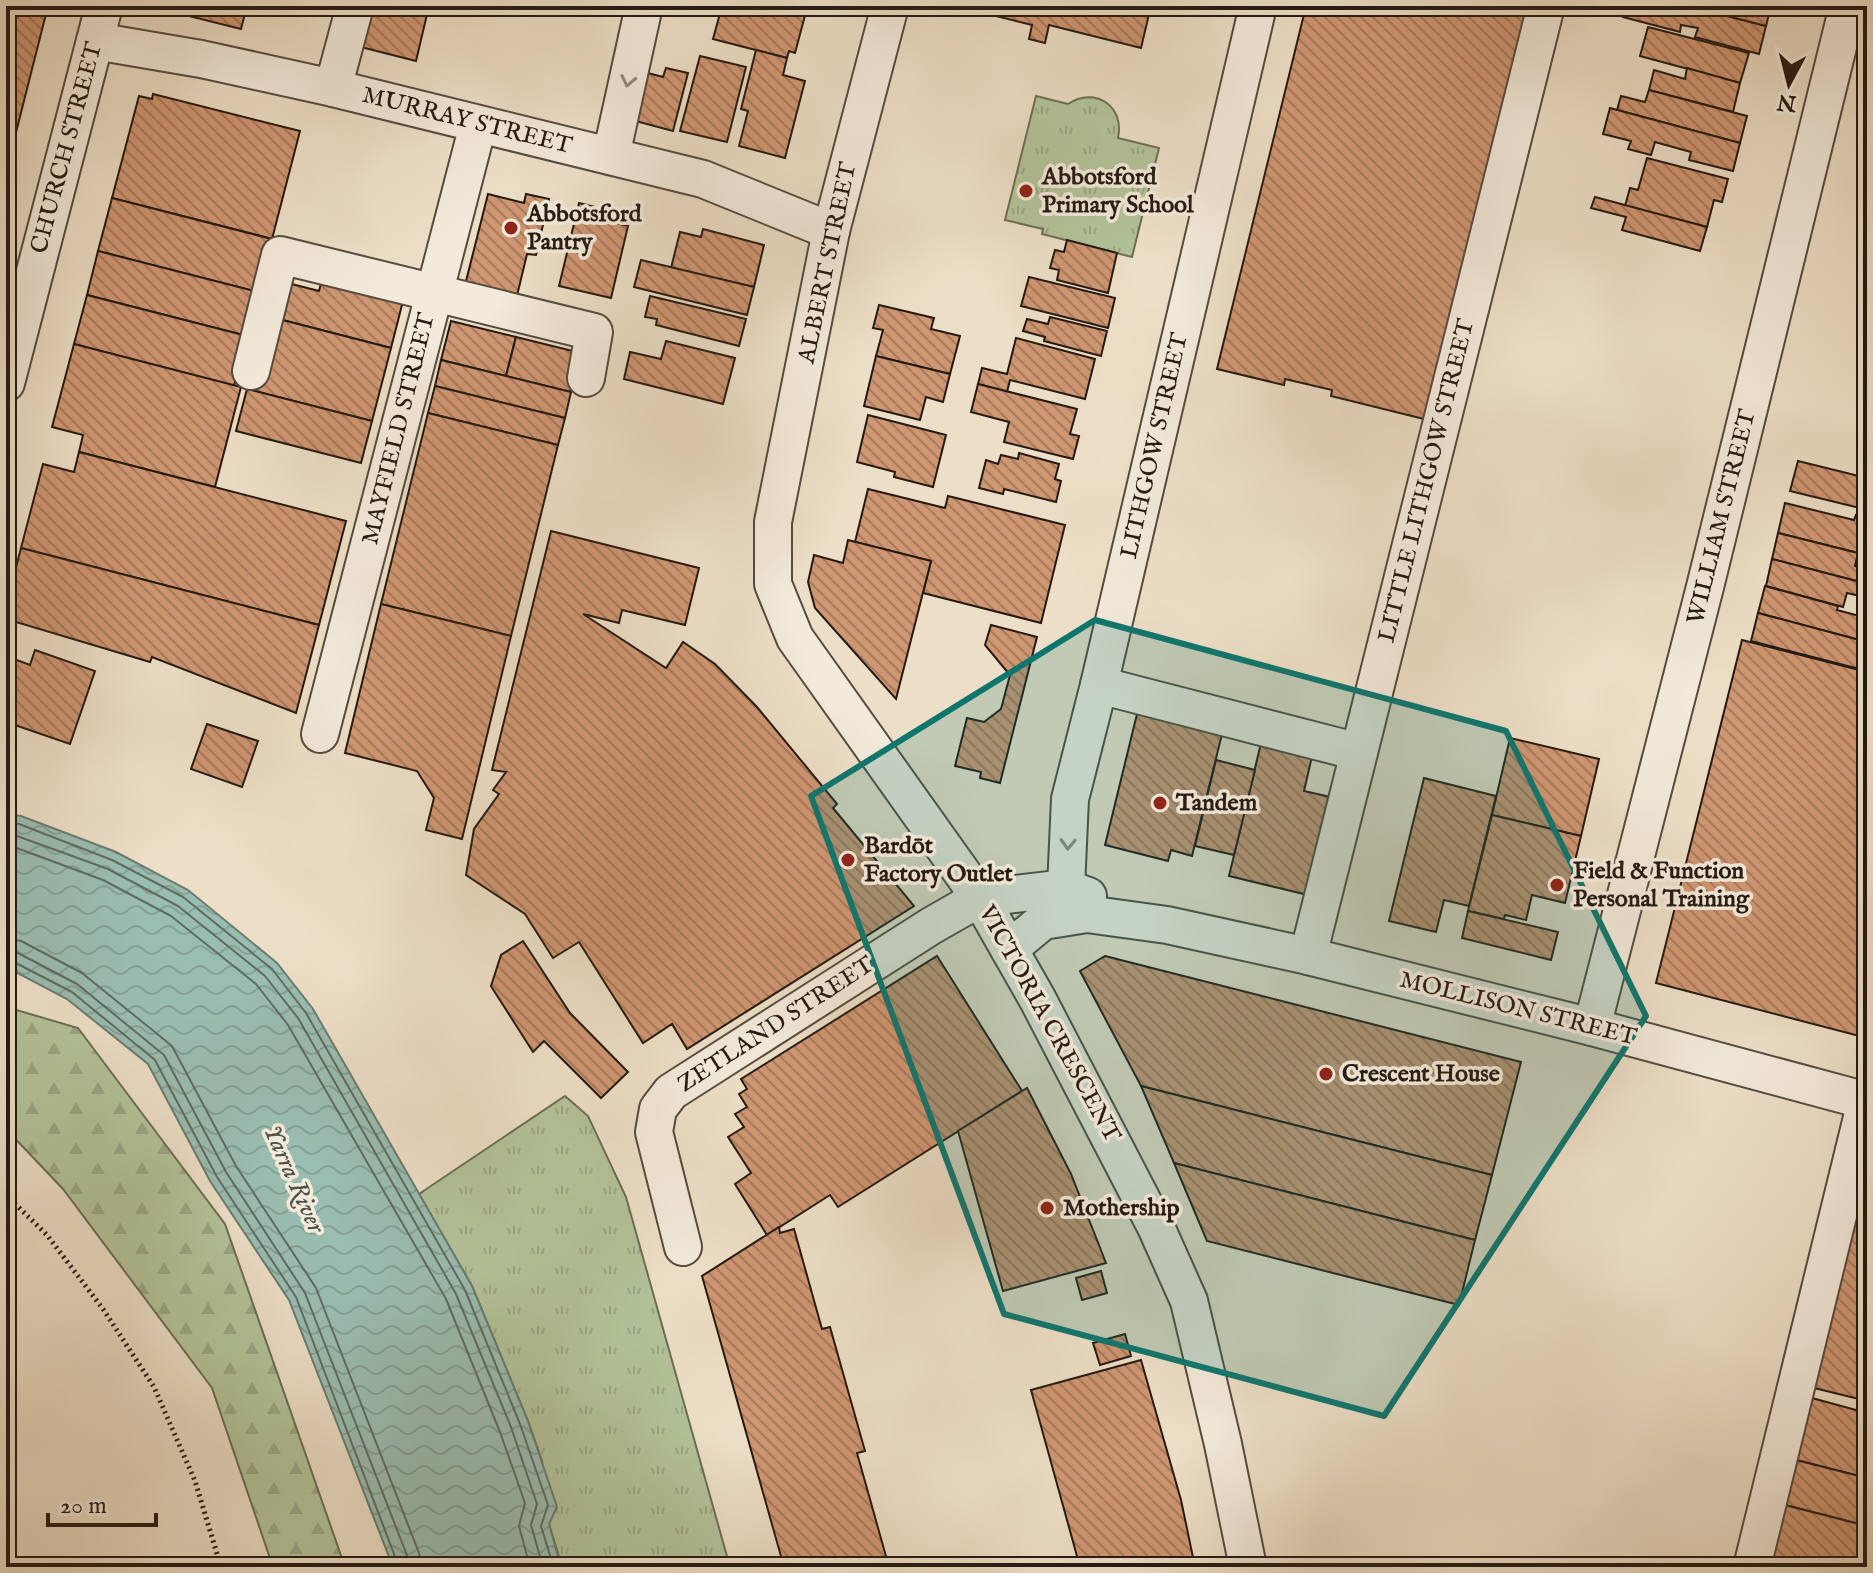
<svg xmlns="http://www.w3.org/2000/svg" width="1873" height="1573" font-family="'IM FELL English',serif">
<defs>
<pattern id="grass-tufts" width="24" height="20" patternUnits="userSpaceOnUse" patternTransform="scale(2)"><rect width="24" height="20" fill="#b3c39a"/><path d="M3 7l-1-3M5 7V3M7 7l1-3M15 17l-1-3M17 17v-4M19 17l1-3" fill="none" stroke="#9aa784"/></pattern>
<pattern id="forest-firs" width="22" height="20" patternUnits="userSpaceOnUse" patternTransform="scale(2)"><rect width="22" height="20" fill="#b3c39a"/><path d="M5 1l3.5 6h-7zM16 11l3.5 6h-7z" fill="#9aa784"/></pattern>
<pattern id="water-waves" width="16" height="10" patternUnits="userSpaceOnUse" patternTransform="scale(2)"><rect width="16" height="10" fill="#9abdb1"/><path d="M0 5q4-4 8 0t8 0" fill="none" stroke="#85a297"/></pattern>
<pattern id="building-back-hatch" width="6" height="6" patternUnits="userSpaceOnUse" patternTransform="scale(2)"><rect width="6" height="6" fill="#cf9672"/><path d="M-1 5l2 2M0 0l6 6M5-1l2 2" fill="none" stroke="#a87a5c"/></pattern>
</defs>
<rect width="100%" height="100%" fill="#eddfc7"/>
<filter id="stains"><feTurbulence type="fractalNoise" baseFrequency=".0025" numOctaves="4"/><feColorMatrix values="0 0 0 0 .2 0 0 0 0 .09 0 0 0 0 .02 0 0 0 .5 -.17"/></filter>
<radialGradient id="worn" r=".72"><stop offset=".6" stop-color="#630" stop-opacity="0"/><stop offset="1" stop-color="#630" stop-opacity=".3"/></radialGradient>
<g fill="url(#grass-tufts)" stroke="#6c6e56" stroke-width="2">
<path d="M 1036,96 L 1068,104 C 1095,86 1125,106 1118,138 L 1159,148 L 1132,257 L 1042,234 L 1043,229 L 1005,220 Z"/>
<polygon points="565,1096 588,1116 626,1197 730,1567 574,1567 560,1560 549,1524 542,1461 528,1421 472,1286 419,1194"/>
</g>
<polygon fill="url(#forest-firs)" stroke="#6c6e56" stroke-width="2" points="6,1007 78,1028 225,1224 345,1567 273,1567 212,1388 63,1189 6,1129"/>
<polygon fill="url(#water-waves)" stroke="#6b7c72" stroke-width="2" points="6,814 21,816 116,852 188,890 277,963 313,1009 472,1286 528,1421 557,1507 549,1524 559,1560 574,1567 393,1567 289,1300 210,1181 148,1064 67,999 6,967"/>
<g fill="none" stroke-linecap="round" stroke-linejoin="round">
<g stroke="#5f6c62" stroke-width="2">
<polyline points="6,822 19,824 112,860 183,897 272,969 306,1013 465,1290 520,1424 548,1505 541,1526 552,1562 556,1567"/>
<polyline points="6,832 108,869 178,906 265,976 298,1018 456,1294 511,1427 537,1504 531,1525 543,1567"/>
<polyline points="6,844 103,880 171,916 256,984 288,1025 446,1299 500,1432 525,1503 519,1526 530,1567"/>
<polyline points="6,938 21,941 82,973 172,1046 236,1166 316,1288 419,1553 422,1567"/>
<polyline points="6,950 16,952 77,984 164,1055 226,1172 305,1293 408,1558 409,1567"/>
<polyline points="6,960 12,961 72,992 155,1060 217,1177 296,1297 399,1567"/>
</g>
</g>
<g fill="url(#building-back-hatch)" stroke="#241a13" stroke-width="2">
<polygon points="6,6 48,6 6,172"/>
<polygon points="174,6 247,6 241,29 173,12"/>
<polygon points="367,6 429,6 416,61 357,46"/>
<polygon points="722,6 807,8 795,53 789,51 787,58 713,39"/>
<polygon points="985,6 1144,6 1144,9 1150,10 1141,48 1049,25 1045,43 1029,39 1032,25 984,13"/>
<polygon points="1306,6 1494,6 1531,15 1432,421 1331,396 1332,390 1285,379 1284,385 1217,369"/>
<polygon points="1626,6 1665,6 1683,11 1684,6 1689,6 1766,26 1759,54 1695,37 1698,28 1681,25 1680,32 1623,17"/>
<polygon points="1689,6 1771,6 1766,26"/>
<polygon points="1648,27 1749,53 1740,83 1640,56"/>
<polygon points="756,50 787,58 783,75 805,81 785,158 739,146 748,111 741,109"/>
<polygon points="700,56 746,67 727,142 680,131"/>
<polygon points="666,68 688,73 673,131 632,120 644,72 663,77"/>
<polygon points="1687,68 1740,83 1733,112 1649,90 1654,70 1685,79"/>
<polygon points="1649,90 1747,116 1740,143 1617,110 1621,96 1645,102"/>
<polygon points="153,94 300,131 272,239 112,198 139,96 152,99"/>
<polygon points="1610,108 1740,143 1733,171 1689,160 1691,152 1655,142 1651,155 1628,149 1631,141 1603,134"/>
<polygon points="1647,158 1728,179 1722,202 1714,200 1707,227 1625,206 1630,188 1638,190"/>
<polygon points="488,194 524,203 526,194 549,199 536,255 527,254 516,300 463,293"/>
<polygon points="1595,197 1707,227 1700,251 1622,230 1626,217 1591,208"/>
<polygon points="112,198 272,239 258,292 98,251"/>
<polygon points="579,203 603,209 601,219 628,226 611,298 559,286"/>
<polygon points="703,229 764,245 754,287 671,268 680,232 701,237"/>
<polygon points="1067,240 1117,253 1108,293 1057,280 1059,270 1050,268 1055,250 1064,252"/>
<polygon points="98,251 258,292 247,336 87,295"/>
<polygon points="641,260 754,287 747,315 634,287"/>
<polygon points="323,276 404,297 391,348 267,316 276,280 319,291"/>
<polygon points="1029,277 1115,298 1108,328 1021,306"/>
<polygon points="87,295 247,336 234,386 74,344"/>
<polygon points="650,296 746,319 739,346 656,325 657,319 645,317"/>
<polygon points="879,305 934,318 931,329 960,336 950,374 876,356 883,330 873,328"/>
<polygon points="267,316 391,348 372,421 247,389"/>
<polygon points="1050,317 1107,331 1101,356 1044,341 1045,337 1023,331 1027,319 1048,324"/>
<polygon points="451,321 516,337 506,376 441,360"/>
<polygon points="516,337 581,353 571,392 506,376"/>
<polygon points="1016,338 1095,359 1085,399 1010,380 1007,392 978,384 982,368 1007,374"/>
<polygon points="666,341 735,358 723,404 624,379 630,352 661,359"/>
<polygon points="74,344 241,387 215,487 79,452 83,435 52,427"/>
<polygon points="876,356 950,374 943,402 926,397 920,420 864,406"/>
<polygon points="441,360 571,392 565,418 435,386"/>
<polygon points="978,384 1077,409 1070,434 1079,436 1073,459 1004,442 1009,422 971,412"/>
<polygon points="435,386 565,418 558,445 428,413"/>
<polygon points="247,389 372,421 361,463 236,431"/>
<polygon points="428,413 558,445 511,636 381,604"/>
<polygon points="868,415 946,435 933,487 894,477 895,472 857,462"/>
<polygon points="79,452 346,521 319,625 21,548 43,464 74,472"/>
<polygon points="1019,453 1059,464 1055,479 1061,481 1056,502 1004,489 1003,494 979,488 986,460 998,464 1001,455 1018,459"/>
<polygon points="1798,461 1867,478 1867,515 1863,514 1864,509 1790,491"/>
<polygon points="868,489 945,508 948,496 1065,525 1041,623 923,593 931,561 855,542"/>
<polygon points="1785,503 1854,520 1856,515 1867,518 1867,547 1860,546 1858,553 1778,533"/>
<polygon points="551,531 699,568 685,625 622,610 619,623 583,614 666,668 683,642 715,664 757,707 837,804 833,808 914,906 687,1049 672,1024 643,1043 579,942 553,958 525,914 466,875 474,829 499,794 493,790 506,772 492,770"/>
<polygon points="1778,533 1858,553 1855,566 1867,569 1864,583 1772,559"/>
<polygon points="848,540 931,561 896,699 815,608 808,582 814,555 843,563"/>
<polygon points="21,548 319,625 296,713 152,657 150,662 6,619 6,606"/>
<polygon points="1772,559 1864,583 1860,596 1847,593 1843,607 1766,586"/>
<polygon points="1765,586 1838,606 1837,610 1867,618 1867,642 1758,613"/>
<polygon points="381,604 511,636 462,839 426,830 434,798 417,771 345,753"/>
<polygon points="1758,613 1867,642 1867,671 1751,641"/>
<polygon points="991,625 1037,637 1000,783 980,778 981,772 955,766 967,718 984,722 1001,709 1010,675 985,645"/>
<polygon points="1742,640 1867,672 1867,1038 1656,983"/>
<polygon points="35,650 95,671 70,744 6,722 6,656 30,665"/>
<polygon points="1138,710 1223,730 1192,856 1171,850 1168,861 1105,845"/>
<polygon points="207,724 258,741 242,787 191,769"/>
<polygon points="1510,738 1599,759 1581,836 1492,815"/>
<polygon points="1262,739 1313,752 1304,791 1335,798 1312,896 1229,876"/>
<polygon points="1216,760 1255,770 1234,855 1195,846"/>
<polygon points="1424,778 1496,796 1469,906 1444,900 1436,932 1389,921"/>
<polygon points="1492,815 1581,836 1565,903 1532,895 1526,920 1505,915 1504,919 1468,911"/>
<polygon points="1468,911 1558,932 1551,960 1462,938"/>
<polygon points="523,941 570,1013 628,1072 601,1098 544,1041 533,1052 491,986 501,955"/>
<polygon points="937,956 1022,1091 838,1207 830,1195 767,1235 735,1184 751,1173 728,1137 744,1127 735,1114 747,1107 739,1094 747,1089 741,1079"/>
<polygon points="1105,956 1521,1062 1492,1175 1141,1086 1080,971"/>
<polygon points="1141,1086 1492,1175 1475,1240 1174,1163"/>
<polygon points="1027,1088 1071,1174 1106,1263 1003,1291 958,1131"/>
<polygon points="1174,1163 1475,1240 1459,1305 1207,1241"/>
<polygon points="1867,1168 1867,1401 1810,1387"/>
<polygon points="779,1227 780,1233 794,1229 822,1329 830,1327 865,1451 857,1453 889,1567 784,1567 702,1276"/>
<polygon points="1101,1271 1107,1293 1082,1300 1076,1278"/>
<polygon points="1125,1334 1131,1356 1100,1365 1093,1343"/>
<polygon points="1141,1360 1181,1500 1195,1567 1080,1567 1031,1390"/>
<polygon points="1812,1398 1867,1413 1867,1478 1796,1460"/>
<polygon points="1796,1460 1867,1478 1867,1526 1785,1505"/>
<polygon points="1785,1505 1867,1526 1867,1567 1770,1567"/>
</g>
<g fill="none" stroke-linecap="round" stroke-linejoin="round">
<defs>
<g id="minor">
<polyline points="890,6 831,231 773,522 773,584 795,638 980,898 1038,1000 1156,1227 1189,1301 1223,1444 1248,1567"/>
<polyline points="95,41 201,59 333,88 703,179 831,231"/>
<polyline points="333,88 355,6"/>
<polyline points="611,156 644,6"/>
<polyline points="251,371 280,255 594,332 586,378"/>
<polyline points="6,383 104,6"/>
<polyline points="1099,685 1359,752"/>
<polyline points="320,734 478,125"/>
<polyline points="1066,888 1070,799 1099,685 1258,6"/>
<polyline points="1009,949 1043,921 1087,914 1167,925 1308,956 1592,1027 1867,1101"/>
<polyline points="1308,956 1546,6"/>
<polyline points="1592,1027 1705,587 1848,6"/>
<polyline points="683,1247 654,1132 658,1109 671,1092 931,926 980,898 1066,888 1088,896"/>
<polyline points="1752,1567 1867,1097"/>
</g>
</defs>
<use href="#minor" stroke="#564b40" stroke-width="40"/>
<polyline stroke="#241a13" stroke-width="5" stroke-dasharray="2 4" stroke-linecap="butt" points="6,1195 47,1235 103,1309 154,1387 195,1481 221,1567"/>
<use href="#minor" stroke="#f3eadb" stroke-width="36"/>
</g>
<defs><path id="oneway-chevron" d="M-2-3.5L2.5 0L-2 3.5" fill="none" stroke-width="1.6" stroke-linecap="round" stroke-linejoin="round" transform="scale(2)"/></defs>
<g stroke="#968c81">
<use href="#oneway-chevron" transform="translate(628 81) rotate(102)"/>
<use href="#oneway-chevron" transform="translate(1068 844) rotate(92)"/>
</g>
<path fill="#0f766e" fill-opacity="0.2" stroke="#0f766e" stroke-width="6" stroke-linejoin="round" d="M 1095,620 L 1506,731 L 1646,1016 L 1384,1416 L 1004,1314 L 811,796 Z"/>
<g fill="#8f2418" stroke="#f3eadb" stroke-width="3">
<circle cx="1026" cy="191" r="8"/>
<circle cx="511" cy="228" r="8"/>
<circle cx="1160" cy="803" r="8"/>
<circle cx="848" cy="860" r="8"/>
<circle cx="1557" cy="885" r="8"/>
<circle cx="1326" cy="1074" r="8"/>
<circle cx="1047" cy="1208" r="8"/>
</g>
<g text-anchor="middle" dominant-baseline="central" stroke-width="7" stroke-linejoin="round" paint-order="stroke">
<g font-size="24" fill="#241a13" stroke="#f3eadb">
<text transform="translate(467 121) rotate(14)">MURRAY STREET</text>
<text transform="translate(67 148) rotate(-75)">CHURCH STREET</text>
<text transform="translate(828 263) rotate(-78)">ALBERT STREET</text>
<text transform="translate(399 429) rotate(-76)">MAYFIELD STREET</text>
<text transform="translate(1155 446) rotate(-77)">LITHGOW STREET</text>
<text transform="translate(1427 481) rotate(-76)">LITTLE LITHGOW STREET</text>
<text transform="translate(1722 517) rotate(-76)">WILLIAM STREET</text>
<text transform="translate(1518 1009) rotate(14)">MOLLISON STREET</text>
<text transform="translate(1049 1024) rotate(61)">VICTORIA CRESCENT</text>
<text transform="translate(776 1025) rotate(-33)">ZETLAND STREET</text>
</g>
<g font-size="24" font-weight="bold" fill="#241a13" stroke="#f3eadb" text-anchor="start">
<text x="1042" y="177">Abbotsford<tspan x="1042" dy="28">Primary School</tspan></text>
<text x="527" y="214">Abbotsford<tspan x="527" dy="28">Pantry</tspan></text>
<text x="1176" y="803">Tandem</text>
<text x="864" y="846">Bardōt<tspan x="864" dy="28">Factory Outlet</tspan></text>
<text x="1573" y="871">Field &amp; Function<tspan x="1573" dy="28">Personal Training</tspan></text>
<text x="1342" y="1074">Crescent House</text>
<text x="1063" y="1208">Mothership</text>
</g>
<g font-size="26" font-style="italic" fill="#4d534a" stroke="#f3eadb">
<text transform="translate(294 1179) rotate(66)">Yarra River</text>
</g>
</g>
<rect width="1873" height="1573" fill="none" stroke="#eddfc7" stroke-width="32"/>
<rect x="8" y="8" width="1857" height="1557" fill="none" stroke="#241a13" stroke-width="4"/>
<rect x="16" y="16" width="1841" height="1541" fill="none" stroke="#241a13" stroke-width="2"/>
<g transform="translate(1789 84) rotate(187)" stroke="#f3eadb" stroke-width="6" paint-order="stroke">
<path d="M0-6L14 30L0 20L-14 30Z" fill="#241a13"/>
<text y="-12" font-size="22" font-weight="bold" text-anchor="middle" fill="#241a13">N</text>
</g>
<path d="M48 1513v12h108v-12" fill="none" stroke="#241a13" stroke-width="4"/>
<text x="60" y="1513" font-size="24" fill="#241a13" stroke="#f3eadb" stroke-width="6" paint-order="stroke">20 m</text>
<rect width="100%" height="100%" filter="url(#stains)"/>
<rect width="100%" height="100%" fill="url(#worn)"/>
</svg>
